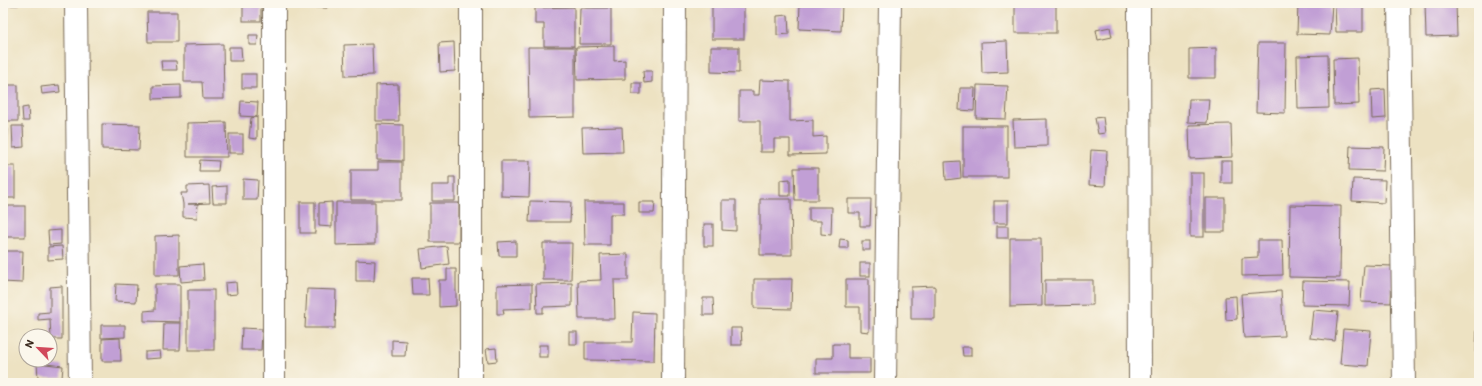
<svg xmlns="http://www.w3.org/2000/svg" width="1482" height="386" font-family="Itim,sans-serif">
<rect width="100%" height="100%" fill="#fbf7ec"/>
<filter id="ink" filterUnits="userSpaceOnUse"><feTurbulence type="fractalNoise" baseFrequency=".025" numOctaves="2"/><feDisplacementMap in="SourceGraphic" scale="8" xChannelSelector="R" yChannelSelector="G"/><feConvolveMatrix kernelMatrix="1 2 1 2 8 2 1 2 1" color-interpolation-filters="sRGB"/></filter>
<filter id="wash" filterUnits="userSpaceOnUse"><feTurbulence type="fractalNoise" baseFrequency=".012" numOctaves="4" result="noise"/><feDisplacementMap in="SourceGraphic" scale="16" xChannelSelector="R" yChannelSelector="G"/><feGaussianBlur stdDeviation="0.9" result="paint"/><feColorMatrix in="noise" values="0 0 0 0 0 0 0 0 0 0 0 0 0 0 0 0 0 1.4 0 .05"/><feComposite in="paint" operator="in"/></filter>
<g filter="url(#wash)">
<rect width="100%" height="100%" fill="#ede2c2"/>
<g id="blocks">
<g fill="#c19fd5">
<rect x="3" y="3" width="15" height="2"/>
<rect x="243" y="3" width="18" height="18"/>
<polygon points="297,3 327,3 327,8 297,7"/>
<rect x="712" y="3" width="32" height="36"/>
<polygon points="800,3 842,3 841,31 799,29"/>
<rect x="1015" y="3" width="41" height="30"/>
<polygon points="1298,3 1332,3 1330,35 1297,34"/>
<polygon points="1335,3 1363,3 1363,32 1336,32"/>
<polygon points="1425,3 1456,3 1457,36 1426,37"/>
<polygon points="574,7 574,46 544,46 544,24 535,24 535,8"/>
<polygon points="580,8 611,8 611,44 579,44"/>
<polygon points="147,12 177,12 177,42 148,42"/>
<polygon points="788,15 789,34 777,35 777,16"/>
<polygon points="1110,27 1112,37 1098,40 1096,30"/>
<polygon points="249,35 258,35 257,45 249,45"/>
<polygon points="1007,41 1008,72 982,73 981,42"/>
<polygon points="454,42 455,71 440,72 439,43"/>
<polygon points="1258,43 1286,43 1285,113 1256,112"/>
<polygon points="223,44 224,99 203,99 202,82 184,82 184,45"/>
<polygon points="372,44 373,75 345,76 344,45"/>
<polygon points="614,46 614,61 625,60 625,79 577,80 576,47"/>
<polygon points="229,47 241,47 242,61 229,61"/>
<polygon points="528,47 575,47 575,117 529,118"/>
<polygon points="711,47 739,47 739,73 711,72"/>
<polygon points="1216,48 1216,78 1189,78 1189,49"/>
<polygon points="1328,55 1329,108 1298,109 1297,56"/>
<polygon points="1358,58 1359,104 1334,105 1333,59"/>
<polygon points="161,61 176,61 177,70 162,70"/>
<polygon points="643,71 652,71 652,82 644,83"/>
<rect x="242" y="74" width="14" height="14"/>
<polygon points="760,80 790,81 790,121 813,120 813,137 826,136 826,154 790,155 790,139 774,139 774,152 760,152 760,121 739,121 739,91 753,91 753,95 759,95"/>
<rect x="632" y="83" width="9" height="11"/>
<polygon points="398,84 399,121 376,121 376,85"/>
<rect x="3" y="85" width="15" height="36"/>
<polygon points="59,85 60,92 42,94 41,87"/>
<polygon points="181,85 181,98 153,99 153,86"/>
<polygon points="977,85 1008,86 1006,119 976,118"/>
<polygon points="960,88 975,88 974,111 959,110"/>
<polygon points="1385,89 1386,118 1372,119 1371,90"/>
<polygon points="1189,99 1209,99 1207,123 1188,122"/>
<polygon points="241,101 258,102 257,117 240,116"/>
<polygon points="28,107 29,121 23,121 22,108"/>
<polygon points="257,117 257,139 249,138 251,118"/>
<polygon points="1103,117 1105,133 1098,134 1095,118"/>
<polygon points="1047,119 1047,146 1014,147 1013,120"/>
<polygon points="226,122 227,157 187,157 187,123"/>
<polygon points="102,124 140,125 139,150 102,149"/>
<polygon points="377,124 403,125 403,161 377,160"/>
<polygon points="1231,124 1232,157 1190,159 1189,125"/>
<polygon points="12,126 23,126 24,147 13,148"/>
<rect x="963" y="126" width="44" height="51"/>
<polygon points="622,127 623,152 583,153 582,128"/>
<polygon points="3,129 8,129 6,161 3,161"/>
<rect x="229" y="134" width="14" height="19"/>
<polygon points="1350,146 1384,147 1383,171 1349,170"/>
<polygon points="1091,150 1107,151 1105,186 1089,185"/>
<polygon points="200,160 219,161 218,171 199,171"/>
<polygon points="501,161 530,161 529,197 501,196"/>
<polygon points="960,161 961,178 946,180 945,162"/>
<rect x="1221" y="161" width="11" height="22"/>
<polygon points="378,162 402,162 402,200 351,200 351,170 378,170"/>
<rect x="3" y="166" width="12" height="32"/>
<polygon points="794,168 818,168 818,200 795,200"/>
<rect x="1190" y="173" width="14" height="64"/>
<polygon points="449,177 455,177 455,201 432,201 432,185 449,185"/>
<polygon points="243,179 258,180 257,200 243,200"/>
<polygon points="790,179 790,196 780,196 780,180"/>
<polygon points="1353,179 1385,180 1384,203 1352,201"/>
<polygon points="209,185 210,203 188,204 198,204 197,218 183,217 183,204 181,193 187,193 187,186"/>
<polygon points="227,186 227,203 213,203 212,187"/>
<rect x="1206" y="198" width="19" height="34"/>
<polygon points="760,199 791,199 792,255 760,255"/>
<polygon points="848,199 871,199 870,226 860,226 860,213 848,213"/>
<polygon points="722,200 736,200 736,231 722,230"/>
<polygon points="530,201 571,202 570,222 529,222"/>
<rect x="994" y="201" width="14" height="22"/>
<rect x="300" y="202" width="15" height="31"/>
<polygon points="332,202 332,227 319,226 319,203"/>
<polygon points="336,202 375,202 375,244 336,245"/>
<polygon points="584,202 624,202 624,214 610,214 610,245 585,245"/>
<polygon points="639,202 655,202 654,213 639,213"/>
<rect x="430" y="203" width="29" height="39"/>
<polygon points="1290,205 1341,206 1340,278 1289,277"/>
<rect x="3" y="206" width="22" height="31"/>
<polygon points="809,207 832,207 831,235 821,234 821,221 809,221"/>
<rect x="704" y="224" width="9" height="22"/>
<rect x="997" y="226" width="11" height="12"/>
<polygon points="61,230 61,244 49,245 48,231"/>
<polygon points="179,235 179,275 155,275 155,236"/>
<polygon points="1010,238 1041,238 1042,306 1010,307"/>
<polygon points="840,239 848,240 848,248 839,248"/>
<polygon points="1258,240 1282,240 1283,275 1242,276 1242,258 1258,257"/>
<polygon points="516,241 516,256 499,256 498,242"/>
<rect x="862" y="241" width="8" height="9"/>
<polygon points="543,243 572,243 571,280 543,280"/>
<polygon points="62,246 63,259 48,260 48,247"/>
<polygon points="447,246 449,264 422,268 420,249"/>
<polygon points="3,251 23,251 22,283 3,282"/>
<polygon points="628,254 628,280 614,280 615,319 579,319 578,281 601,280 600,255"/>
<polygon points="356,260 375,261 374,281 356,281"/>
<rect x="860" y="263" width="10" height="13"/>
<polygon points="203,264 204,280 181,282 180,266"/>
<polygon points="1364,265 1393,266 1391,303 1361,302"/>
<polygon points="447,269 456,269 456,306 439,307 439,280 447,280"/>
<polygon points="412,278 428,278 429,295 413,295"/>
<polygon points="754,279 792,279 791,309 754,308"/>
<polygon points="846,279 869,279 869,332 860,331 860,307 846,307"/>
<polygon points="1045,280 1093,280 1093,305 1045,306"/>
<polygon points="1303,281 1350,282 1349,306 1302,305"/>
<polygon points="236,282 237,294 226,295 225,283"/>
<polygon points="572,283 572,306 543,307 543,313 537,313 536,284"/>
<polygon points="116,284 137,285 136,302 115,301"/>
<polygon points="155,284 180,284 180,322 144,321 144,311 155,310"/>
<polygon points="532,284 532,308 503,309 504,314 497,314 497,285"/>
<polygon points="62,286 62,339 51,339 50,319 38,320 38,313 50,312 50,287"/>
<polygon points="935,286 935,319 911,319 911,287"/>
<polygon points="307,289 336,290 335,328 305,328"/>
<rect x="188" y="290" width="26" height="60"/>
<polygon points="1281,291 1284,336 1244,338 1241,294"/>
<polygon points="1236,296 1237,319 1226,320 1225,297"/>
<polygon points="1478,296 1479,296 1479,309 1477,309"/>
<polygon points="703,298 713,298 714,315 703,315"/>
<polygon points="1313,310 1338,312 1335,341 1310,338"/>
<polygon points="633,312 655,313 654,361 585,360 585,342 632,342"/>
<polygon points="1477,316 1479,316 1479,354 1476,354"/>
<polygon points="164,323 181,323 180,350 163,350"/>
<polygon points="101,325 125,325 125,337 101,338"/>
<polygon points="242,328 262,329 261,350 241,350"/>
<polygon points="731,328 741,328 742,345 731,345"/>
<polygon points="1343,329 1371,331 1368,366 1340,364"/>
<rect x="569" y="332" width="8" height="12"/>
<polygon points="120,338 121,361 102,361 102,339"/>
<polygon points="392,340 406,341 405,356 392,356"/>
<polygon points="833,344 848,344 848,358 870,358 870,373 816,373 816,358 833,358"/>
<rect x="539" y="345" width="9" height="12"/>
<polygon points="962,347 971,347 971,356 963,356"/>
<polygon points="496,348 497,361 488,362 486,349"/>
<polygon points="160,351 161,358 145,359 145,352"/>
<polygon points="37,363 63,366 62,378 38,378"/>
</g>
</g>
</g>
<g filter="url(#ink)">
<use href="#blocks" fill-opacity="0" stroke="#796a57" stroke-width="1"/>
<g fill="none" stroke-linecap="round" stroke-linejoin="round">
<defs>
<g id="minor">
<polyline points="76,3 80,383"/>
<polyline points="1139,3 1140,383"/>
<polyline points="1399,3 1404,383"/>
<polyline points="274,383 274,3"/>
<polyline points="471,383 471,3"/>
<polyline points="673,383 675,3"/>
<polyline points="885,383 890,3"/>
</g>
</defs>
<use href="#minor" stroke="#796a57" stroke-width="24"/>
<use href="#minor" stroke="#fff" stroke-width="22"/>
</g>
</g>
<rect width="1482" height="386" fill="none" stroke="#fbf7ec" stroke-width="16"/>
<g transform="translate(38 348) rotate(295)"><circle r="19" fill="#fbf7ec" stroke="#aea59a"/>
<path d="M0-3L7 15L0 10L-7 15Z" fill="#d1495b"/>
<text y="-6" font-size="11" font-weight="bold" text-anchor="middle" fill="#3b2a1e">N</text>
</g>
</svg>
